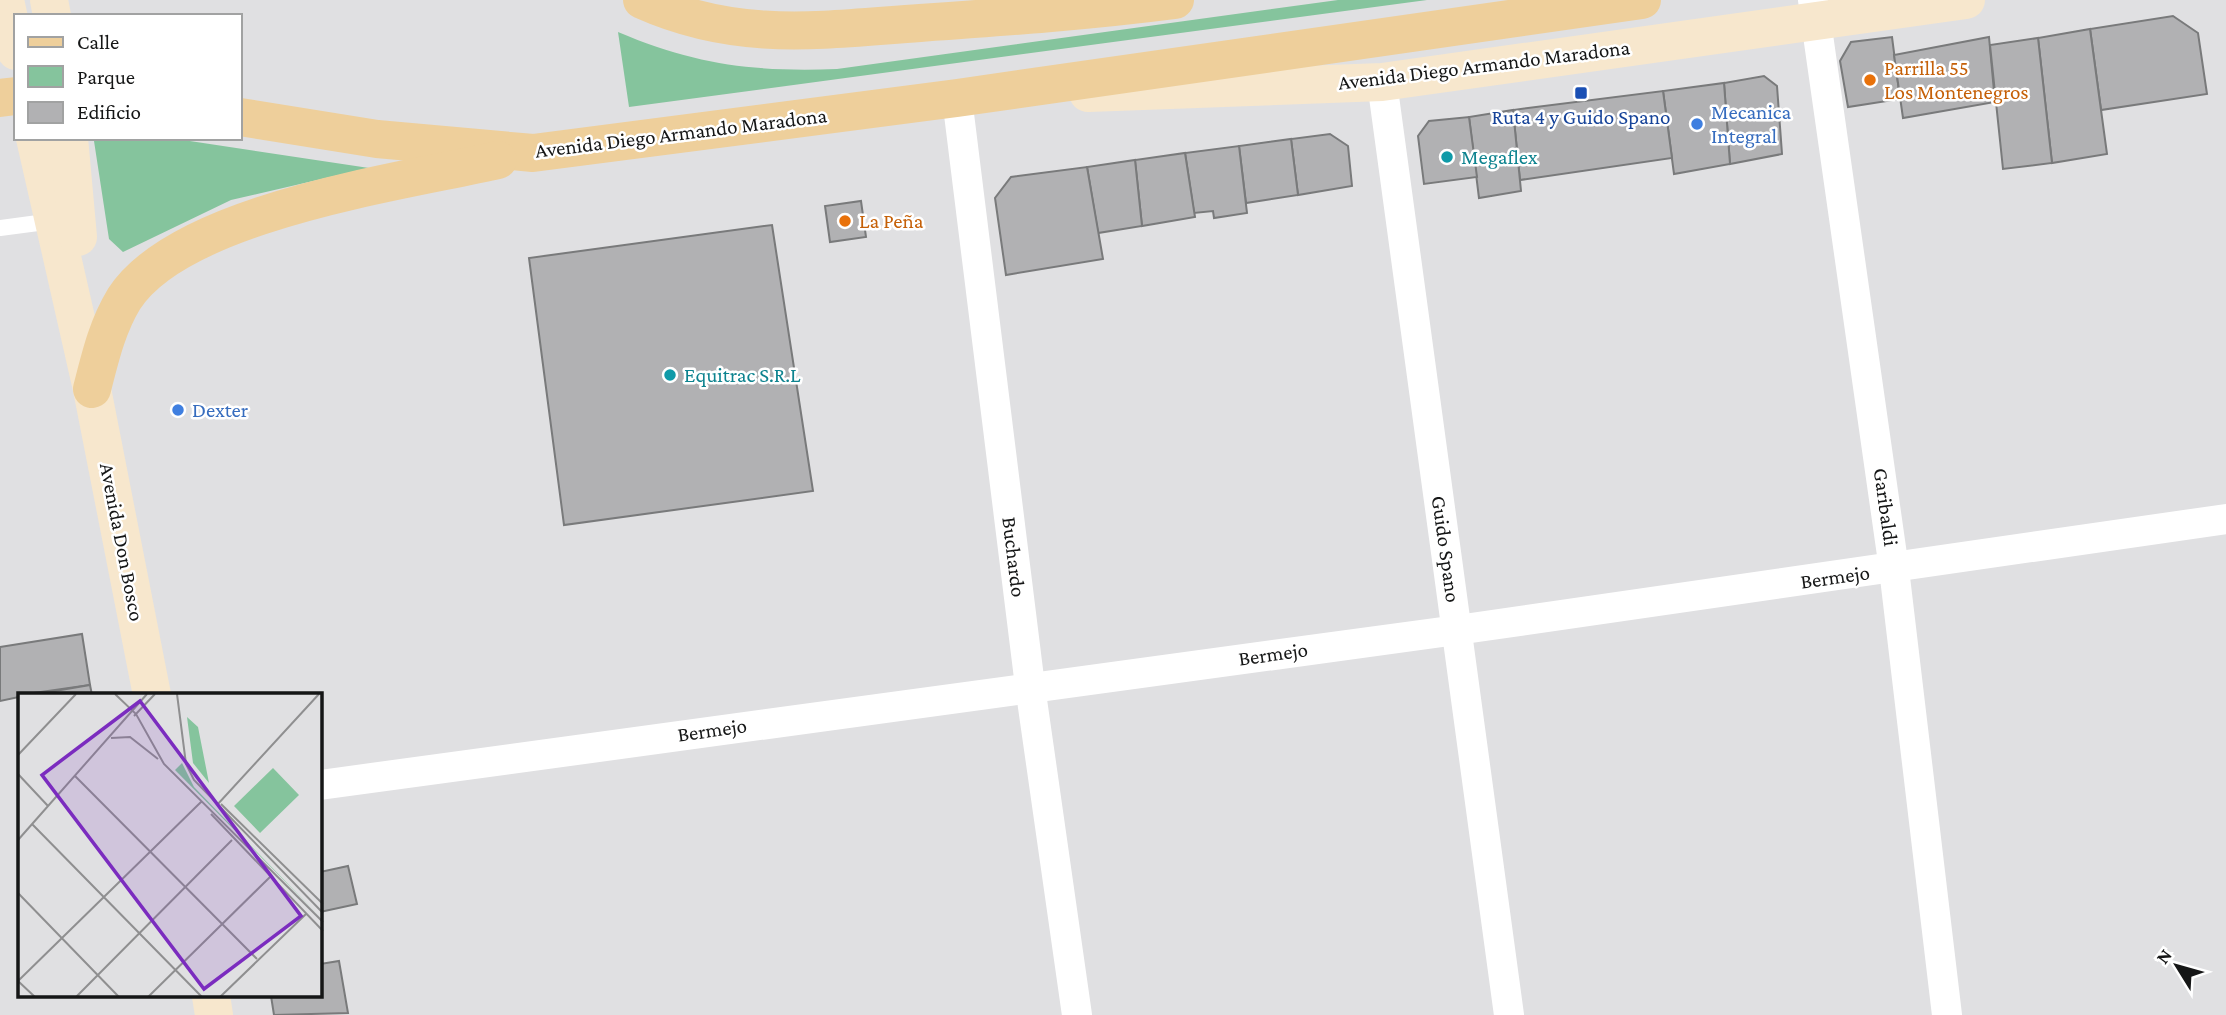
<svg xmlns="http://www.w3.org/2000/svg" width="2226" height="1015" font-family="'Crimson Pro',serif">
<rect width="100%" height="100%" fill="#e0e0e2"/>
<g fill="#85c49d">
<path d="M 1338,0 L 1427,0 L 629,107 L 618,32 C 696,65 754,72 837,69 Z"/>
<polygon points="97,138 170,138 369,168 231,200 123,252 109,239 94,141"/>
</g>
<g fill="#b1b1b3" stroke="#797a7b" stroke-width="2">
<polygon points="2173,16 2198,33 2207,94 2101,110 2090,29"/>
<polygon points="2090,29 2107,154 2052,163 2038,38"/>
<polygon points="1892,37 1900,99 1848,107 1840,61 1851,42"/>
<polygon points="1989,37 1995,102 1903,118 1894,55"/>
<polygon points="2038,38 2052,163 2003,169 1990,45"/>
<polygon points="1764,76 1777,86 1782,154 1730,164 1724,83"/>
<polygon points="1724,83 1730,164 1674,174 1663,91"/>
<polygon points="1663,91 1672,158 1520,180 1513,110"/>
<polygon points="1513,110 1521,191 1479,198 1469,117"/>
<polygon points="1469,117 1477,177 1424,184 1418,136 1429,121"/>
<polygon points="1330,134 1348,146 1352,186 1298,195 1291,139"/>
<polygon points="1291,139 1298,195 1246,203 1239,146"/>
<polygon points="1239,146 1247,213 1214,218 1213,211 1194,213 1185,153"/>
<polygon points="1185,153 1195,217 1142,226 1135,160"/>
<polygon points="1135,160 1142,226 1098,233 1087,167"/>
<polygon points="1087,167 1103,259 1006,275 995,198 1011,177"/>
<polygon points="861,201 866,237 830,242 825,206"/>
<polygon points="772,225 813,491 564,525 529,258"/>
<polygon points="82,634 90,685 19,695 19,697 0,701 0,647"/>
<polygon points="90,685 92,695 49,695 49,692"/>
<polygon points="348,866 357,904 320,912 320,872"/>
<polygon points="339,961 348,1013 274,1015 271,996 320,996 320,964"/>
</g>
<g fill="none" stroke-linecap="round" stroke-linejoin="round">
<polyline stroke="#fff" stroke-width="16" points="0,228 53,221"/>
<g stroke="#fff" stroke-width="30">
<polyline points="1813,0 1894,569 1947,1015"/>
<polyline points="1382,82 1509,1015"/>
<polyline points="957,98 1030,686 1077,1015"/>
<polyline points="320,785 1457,630 2226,519"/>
</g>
<g stroke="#f7e7cd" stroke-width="38">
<polyline points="5,0 16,51"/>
<polyline points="49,0 52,16"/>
<polyline points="1088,93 1382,82 1966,0"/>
<polyline points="35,138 92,389 152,695"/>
<polyline points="69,138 78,237"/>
<polyline points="211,996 214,1015"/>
</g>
<g stroke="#eecf9b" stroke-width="38">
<path d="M 642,0 C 738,43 820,30 920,23 C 1006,17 1090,11 1175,0"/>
<polyline points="0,98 16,96"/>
<polyline points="240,117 377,139 533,153 957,98 1642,0"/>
<path d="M 92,389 C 100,358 107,327 124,299 C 180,212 401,182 498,160"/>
</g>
</g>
<g fill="#e8710a" stroke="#fff" stroke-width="2.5">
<circle cx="1870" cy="80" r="7"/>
<circle cx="845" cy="221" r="7"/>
</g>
<rect fill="#1a4fb4" stroke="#fff" stroke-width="2.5" x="1574" y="86" width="14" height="14" rx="3.5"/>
<g fill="#3f7fe0" stroke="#fff" stroke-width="2.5">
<circle cx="1697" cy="124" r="7"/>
<circle cx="178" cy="410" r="7"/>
</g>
<g fill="#0f9aa8" stroke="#fff" stroke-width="2.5">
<circle cx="1447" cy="157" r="7"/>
<circle cx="670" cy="375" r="7"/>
</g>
<g text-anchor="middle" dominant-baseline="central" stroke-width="5" stroke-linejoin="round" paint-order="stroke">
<g font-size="21" fill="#151616" stroke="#fff">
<text transform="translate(1484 65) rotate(-7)">Avenida Diego Armando Maradona</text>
<text transform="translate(681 133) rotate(-7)">Avenida Diego Armando Maradona</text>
<text transform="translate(1886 507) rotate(82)">Garibaldi</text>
<text transform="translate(122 542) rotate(79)">Avenida Don Bosco</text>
<text transform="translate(1446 549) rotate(82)">Guido Spano</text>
<text transform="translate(1014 557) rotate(83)">Buchardo</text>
<text transform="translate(1835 577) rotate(-8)">Bermejo</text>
<text transform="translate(1273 654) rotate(-8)">Bermejo</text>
<text transform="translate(712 730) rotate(-8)">Bermejo</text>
</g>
<g font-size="21" fill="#c56008" stroke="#fff" text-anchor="start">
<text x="1884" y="68">Parrilla 55<tspan x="1884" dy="24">Los Montenegros</tspan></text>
<text x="859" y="221">La Peña</text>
</g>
<g font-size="21" fill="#366cbe" stroke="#fff" text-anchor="start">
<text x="1711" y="112">Mecanica<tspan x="1711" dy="24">Integral</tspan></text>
<text x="192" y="410">Dexter</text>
</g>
<g font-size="21" fill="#164399" stroke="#fff">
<text x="1581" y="117">Ruta 4 y Guido Spano</text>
</g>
<g font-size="21" fill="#0d838f" stroke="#fff" text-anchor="start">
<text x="1461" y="157">Megaflex</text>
<text x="684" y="375">Equitrac S.R.L</text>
</g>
</g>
<g transform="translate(18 693)">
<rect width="304" height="304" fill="#e0e0e2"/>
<path d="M 169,24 L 180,34 L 191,90 L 175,70 ZM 164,70 L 176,94 L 304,226 L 157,77 ZM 255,75 L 281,102 L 242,140 L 216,113 Z" fill="#85c49d"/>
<path fill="none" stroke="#8f8f90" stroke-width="2" d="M 97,1 L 118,21 L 146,71 L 305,229M 159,1 L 168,71 L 176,87 L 305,220M 116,23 L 137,1M 93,45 L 112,44 L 140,66M 0,62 L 58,1M 0,81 L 30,113M 57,83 L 239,266M 203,111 L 305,211M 199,112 L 301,1M 193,121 L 305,238M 14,131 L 184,304M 0,147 L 129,1M 0,200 L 101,304M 0,288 L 183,109M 0,288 L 17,304M 58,304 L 214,147M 130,304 L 252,184M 202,304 L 288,221"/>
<path fill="#7b2cbf" fill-opacity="0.15" stroke="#7b2cbf" stroke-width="3.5" d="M 122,8 L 283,223 L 186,296 L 24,82 Z"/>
<rect width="304" height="304" fill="none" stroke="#151616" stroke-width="3.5"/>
</g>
<rect x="14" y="14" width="228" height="126" fill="#ffffff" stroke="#a1a2a2" stroke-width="2"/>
<rect x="28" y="37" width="35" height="10" fill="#eecf9b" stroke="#a1a2a2" stroke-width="2"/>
<text x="77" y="49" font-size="21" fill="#151616">Calle</text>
<rect x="28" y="66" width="35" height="21" fill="#85c49d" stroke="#a1a2a2" stroke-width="2"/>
<text x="77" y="84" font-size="21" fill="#151616">Parque</text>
<rect x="28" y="102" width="35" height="21" fill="#b1b1b3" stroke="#a1a2a2" stroke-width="2"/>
<text x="77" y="119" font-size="21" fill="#151616">Edificio</text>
<g transform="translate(2177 966) rotate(307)" stroke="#ffffff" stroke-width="5" paint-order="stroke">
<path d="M0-5L12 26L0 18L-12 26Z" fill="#151616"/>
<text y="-10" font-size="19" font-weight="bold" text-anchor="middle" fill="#151616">N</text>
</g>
</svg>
